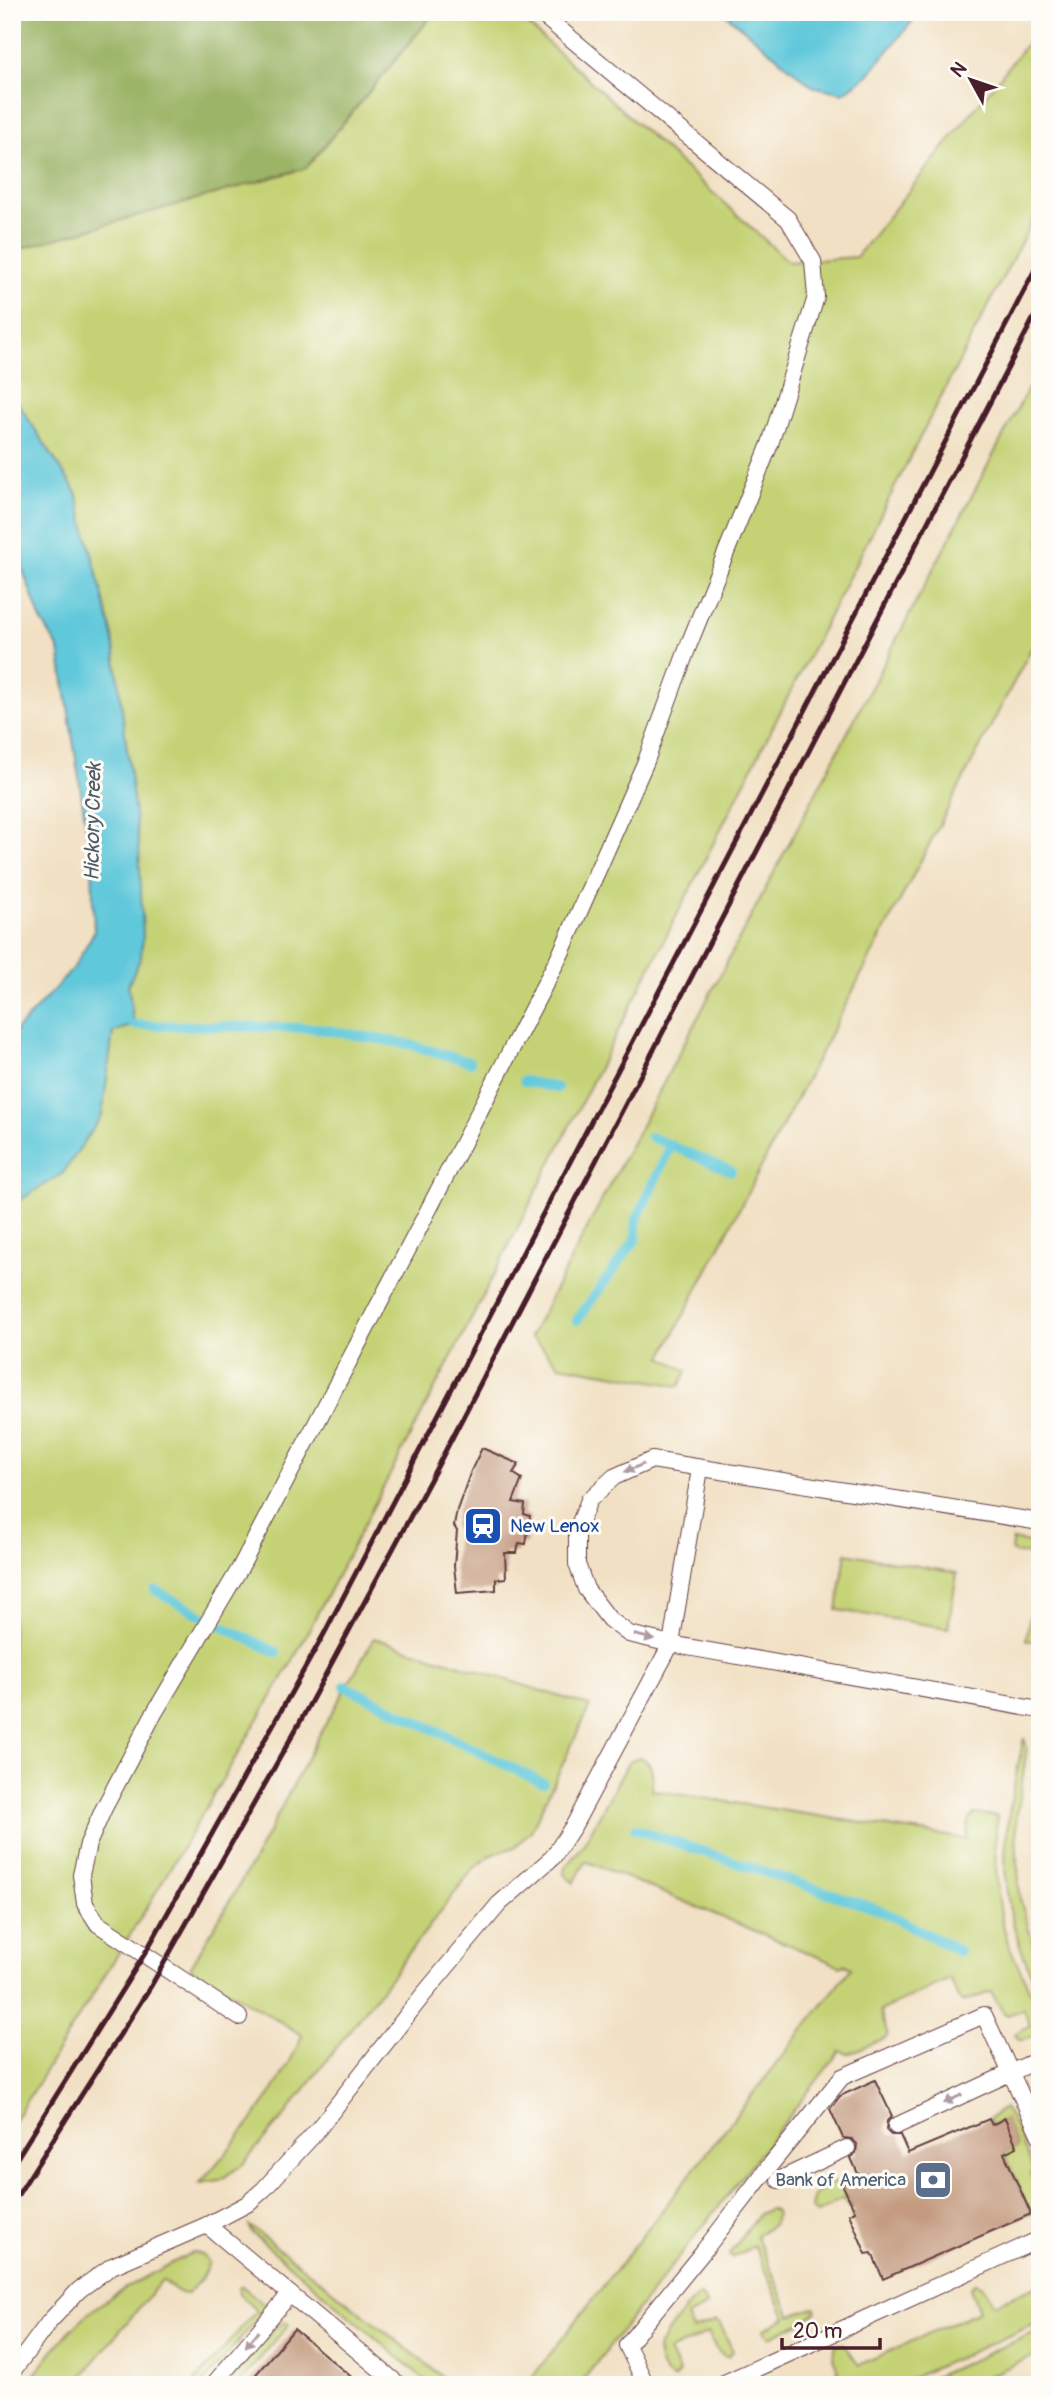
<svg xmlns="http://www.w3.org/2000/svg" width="1052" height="2397" font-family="Pangolin,sans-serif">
<rect width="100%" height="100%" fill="#fdfcf7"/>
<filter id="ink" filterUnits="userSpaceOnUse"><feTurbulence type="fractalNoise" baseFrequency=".0143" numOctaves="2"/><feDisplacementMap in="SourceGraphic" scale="14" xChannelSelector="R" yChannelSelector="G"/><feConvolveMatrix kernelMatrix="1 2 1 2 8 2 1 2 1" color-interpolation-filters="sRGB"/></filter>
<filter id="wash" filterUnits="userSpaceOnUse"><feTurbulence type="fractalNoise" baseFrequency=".00686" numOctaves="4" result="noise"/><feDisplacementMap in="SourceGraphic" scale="28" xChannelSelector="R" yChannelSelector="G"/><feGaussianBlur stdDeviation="1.57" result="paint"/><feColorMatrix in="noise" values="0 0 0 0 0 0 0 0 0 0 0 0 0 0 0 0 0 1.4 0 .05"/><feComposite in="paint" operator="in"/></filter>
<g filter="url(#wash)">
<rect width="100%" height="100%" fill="#f1e0c3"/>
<g fill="#c4d274" stroke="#877850" stroke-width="2">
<polygon points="435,12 514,12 789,262 856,257 1040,27 1040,206 935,408 477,1308 292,1662 146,1909 12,2124 12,1205 63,1173 102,1115 113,1031 134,1024 128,985 141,957 76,492 12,394 12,248 16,250 306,168"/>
<path d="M 1040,366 L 1040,632 L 662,1357 L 687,1371 L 679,1386 L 559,1365 C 548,1355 542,1345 530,1337 Z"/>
<polygon points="1013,1540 1040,1545 1040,1665 1035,1671 1039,1642 1026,1640 1039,1556 1014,1553 1011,1550"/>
<polygon points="846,1553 957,1573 948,1628 837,1610"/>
<path d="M 374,1638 L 590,1706 L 531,1831 L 515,1847 L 491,1855 L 473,1869 L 285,2115 L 242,2165 L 220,2180 L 200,2183 C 237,2141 282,2087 302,2035 L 190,1968 L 255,1858 L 316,1741 Z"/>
<path d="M 1024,1738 L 1027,1748 L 1016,1822 L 1017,1853 L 1020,1898 L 1040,1969 L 1040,1996 C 1027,1964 1013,1933 1008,1899 C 999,1846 1013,1789 1024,1738 Z"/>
<path d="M 639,1757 C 656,1764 652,1775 652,1790 L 966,1839 L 969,1819 L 975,1813 L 997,1816 C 993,1851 997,1913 1009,1945 C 1017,1966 1038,2001 1040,2021 C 1041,2033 1030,2040 1019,2040 L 1015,2034 L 1030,2025 L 1023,2009 L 1008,2015 L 1004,2013 L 991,1992 L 962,2002 L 958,1998 L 950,1979 L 880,2011 L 888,2035 L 885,2038 L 848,2054 L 840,2051 L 579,2385 L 526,2385 L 851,1968 L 844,1964 L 840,1966 L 586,1861 L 574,1883 L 564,1874 L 565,1867 L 582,1847 L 629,1761 Z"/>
<polygon points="1004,2108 1011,2118 1035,2172 1030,2174 1040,2198 1040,2210 1031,2214 1004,2153 1017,2147 1005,2119 992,2125 989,2119"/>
<polygon points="832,2183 842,2184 853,2208 850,2209 843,2198 818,2213 813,2211 811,2207 814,2195"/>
<path d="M 770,2209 L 775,2212 C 778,2227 767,2228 756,2235 L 791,2316 L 815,2307 L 816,2312 L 806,2320 L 770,2337 L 765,2332 L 764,2329 L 786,2318 L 754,2246 L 732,2258 L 729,2255 L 759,2214 Z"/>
<polygon points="250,2226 254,2229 453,2385 431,2385 252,2233"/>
<path d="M 193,2252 L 203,2255 L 209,2263 L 201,2279 L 187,2294 L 180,2293 L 162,2280 L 75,2385 L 27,2385 C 47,2358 68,2329 95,2308 C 125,2286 160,2270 193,2252 Z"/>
<path d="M 974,2283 C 985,2284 988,2296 994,2304 L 1040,2284 L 1040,2322 L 896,2385 L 813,2385 L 839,2373 L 833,2357 L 836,2345 L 843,2344 L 859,2365 L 979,2311 L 970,2288 Z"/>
<polygon points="242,2286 266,2306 265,2310 202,2385 192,2385 256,2311 239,2293 238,2289"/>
<path d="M 701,2295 L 707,2306 L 687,2316 L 693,2330 L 716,2321 L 720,2324 L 733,2351 L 729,2356 C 716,2356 714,2343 708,2333 L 669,2351 L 679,2372 L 674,2379 C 662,2377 658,2360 657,2349 C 664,2335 688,2302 701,2295 Z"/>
<polygon points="285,2321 289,2324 238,2385 226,2385 274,2329"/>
<polygon points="1040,2330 1040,2353 968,2385 916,2385"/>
</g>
<polygon fill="#9bb466" stroke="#726a48" stroke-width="2" points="12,12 435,12 306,168 16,250 12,248"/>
<g fill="#5fc8da" stroke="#547482" stroke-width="2">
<polygon points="723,12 920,12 868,75 843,93 812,86"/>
<polygon points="12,394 76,492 113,636 139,847 143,936 141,957 128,985 134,1025 113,1032 102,1115 63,1173 12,1205 12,1035 73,969 94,932 92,863 59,649 40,618 18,556 12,549"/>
</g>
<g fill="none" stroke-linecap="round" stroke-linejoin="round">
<g stroke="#5fc8da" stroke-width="10">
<polyline points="134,1025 314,1028 408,1044 470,1062"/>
<polyline points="524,1081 557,1088"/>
<polyline points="651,1137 731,1171"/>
<polyline points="577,1320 636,1239 636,1221 671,1145"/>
<polyline points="155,1590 203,1616"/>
<polyline points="224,1627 276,1652"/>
<polyline points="345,1686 543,1783"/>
<polyline points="635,1829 882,1911 959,1951"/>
</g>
</g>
<g id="blocks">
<g fill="#c49b81">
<polygon points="482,1448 519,1464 513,1473 522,1479 513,1502 525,1504 524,1514 530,1516 526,1544 519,1543 517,1553 505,1553 506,1578 496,1579 496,1590 457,1593 454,1566 457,1531 454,1526 457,1510 471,1471"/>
<polygon points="875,2080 892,2116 887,2121 886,2130 891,2135 900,2135 908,2153 989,2119 992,2125 1005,2118 1017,2147 1004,2153 1031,2214 883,2279 872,2253 866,2254 849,2214 855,2211 842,2184 859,2176 851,2158 856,2153 857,2144 852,2139 843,2138 830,2109 840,2096"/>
<polygon points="294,2329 361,2385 247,2385"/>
</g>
</g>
</g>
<g filter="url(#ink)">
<use href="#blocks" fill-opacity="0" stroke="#633c42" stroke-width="2"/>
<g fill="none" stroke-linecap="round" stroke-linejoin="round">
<defs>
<g id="service">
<polyline points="1040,1522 652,1460 614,1477 589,1500 577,1530 577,1564 586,1589 609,1619 629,1634 671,1644 1040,1710"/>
<polyline points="239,2017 98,1924 85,1904 81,1875 88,1844 104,1808 152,1717 240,1568 418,1230 561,953 646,761 689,644 770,444 816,297 813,261 788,219 539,12"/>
<polyline points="896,2126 1040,2059"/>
<polyline points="779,2180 847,2148"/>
<polyline points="207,2225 399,2385"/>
<polyline points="12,2372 49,2322 79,2290 112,2266 207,2225 247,2204 264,2189 315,2133 423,1995 499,1904 553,1857 574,1825 671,1644 700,1469"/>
<polyline points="213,2385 290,2294"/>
<polyline points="646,2385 627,2345 702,2253 771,2164 842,2077 984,2015 1040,2136"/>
<polyline points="720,2385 1040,2239"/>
</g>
</defs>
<use href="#service" stroke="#633c42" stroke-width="18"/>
<use href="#service" stroke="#fff" stroke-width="16"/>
<g stroke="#4a1f2b" stroke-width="5">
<polyline points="12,2166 144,1955 324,1634 1040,260"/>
<polyline points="12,2204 151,1986 300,1722 437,1467 1040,306"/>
</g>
</g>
<defs><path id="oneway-solid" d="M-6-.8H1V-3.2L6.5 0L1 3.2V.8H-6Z" transform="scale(1.75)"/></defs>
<g fill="#ae9aa0">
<use href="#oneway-solid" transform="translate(634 1468) rotate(157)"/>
<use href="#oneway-solid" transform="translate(644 1637) rotate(14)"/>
<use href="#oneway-solid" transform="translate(953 2099) rotate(154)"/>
<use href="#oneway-solid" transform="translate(252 2339) rotate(130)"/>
</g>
</g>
<defs>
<symbol id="station-square" viewBox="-11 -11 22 22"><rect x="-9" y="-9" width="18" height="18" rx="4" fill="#1a4fb4" stroke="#fdfcf7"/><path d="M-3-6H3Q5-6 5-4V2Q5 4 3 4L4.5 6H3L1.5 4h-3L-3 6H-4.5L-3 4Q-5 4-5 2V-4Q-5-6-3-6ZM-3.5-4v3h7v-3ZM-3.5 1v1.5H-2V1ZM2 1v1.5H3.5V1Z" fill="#fff"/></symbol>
<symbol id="bank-square" viewBox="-11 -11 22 22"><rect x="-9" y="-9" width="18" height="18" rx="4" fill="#5c6f8a" stroke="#fdfcf7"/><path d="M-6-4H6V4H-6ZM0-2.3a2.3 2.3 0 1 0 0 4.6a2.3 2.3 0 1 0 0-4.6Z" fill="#fff"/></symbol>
</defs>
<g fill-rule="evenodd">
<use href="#station-square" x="461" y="1504" width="44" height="44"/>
<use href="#bank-square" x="911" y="2158" width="44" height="44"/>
</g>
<g text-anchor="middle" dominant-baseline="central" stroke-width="6" stroke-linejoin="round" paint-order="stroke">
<g font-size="19" fill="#164399" stroke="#fdfcf7" text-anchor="start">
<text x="510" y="1526">New Lenox</text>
</g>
<g font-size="19" fill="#4e5e75" stroke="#fdfcf7" text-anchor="end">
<text x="906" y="2180">Bank of America</text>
</g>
<g font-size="21" font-style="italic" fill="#515a68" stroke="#fdfcf7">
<text transform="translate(93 822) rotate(-89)">Hickory Creek</text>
</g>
</g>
<rect width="1052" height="2397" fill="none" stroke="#fdfcf7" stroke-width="42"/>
<g transform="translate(971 80) rotate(310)" stroke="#fdfcf7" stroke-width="5" paint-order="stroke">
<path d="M0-5L12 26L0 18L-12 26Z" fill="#4a1f2b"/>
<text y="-10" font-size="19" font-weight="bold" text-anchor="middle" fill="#4a1f2b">N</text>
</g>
<path d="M782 2338v10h98v-10" fill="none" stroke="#4a1f2b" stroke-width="3.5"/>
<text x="793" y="2338" font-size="21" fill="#4a1f2b" stroke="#fdfcf7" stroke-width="5" paint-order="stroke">20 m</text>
</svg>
